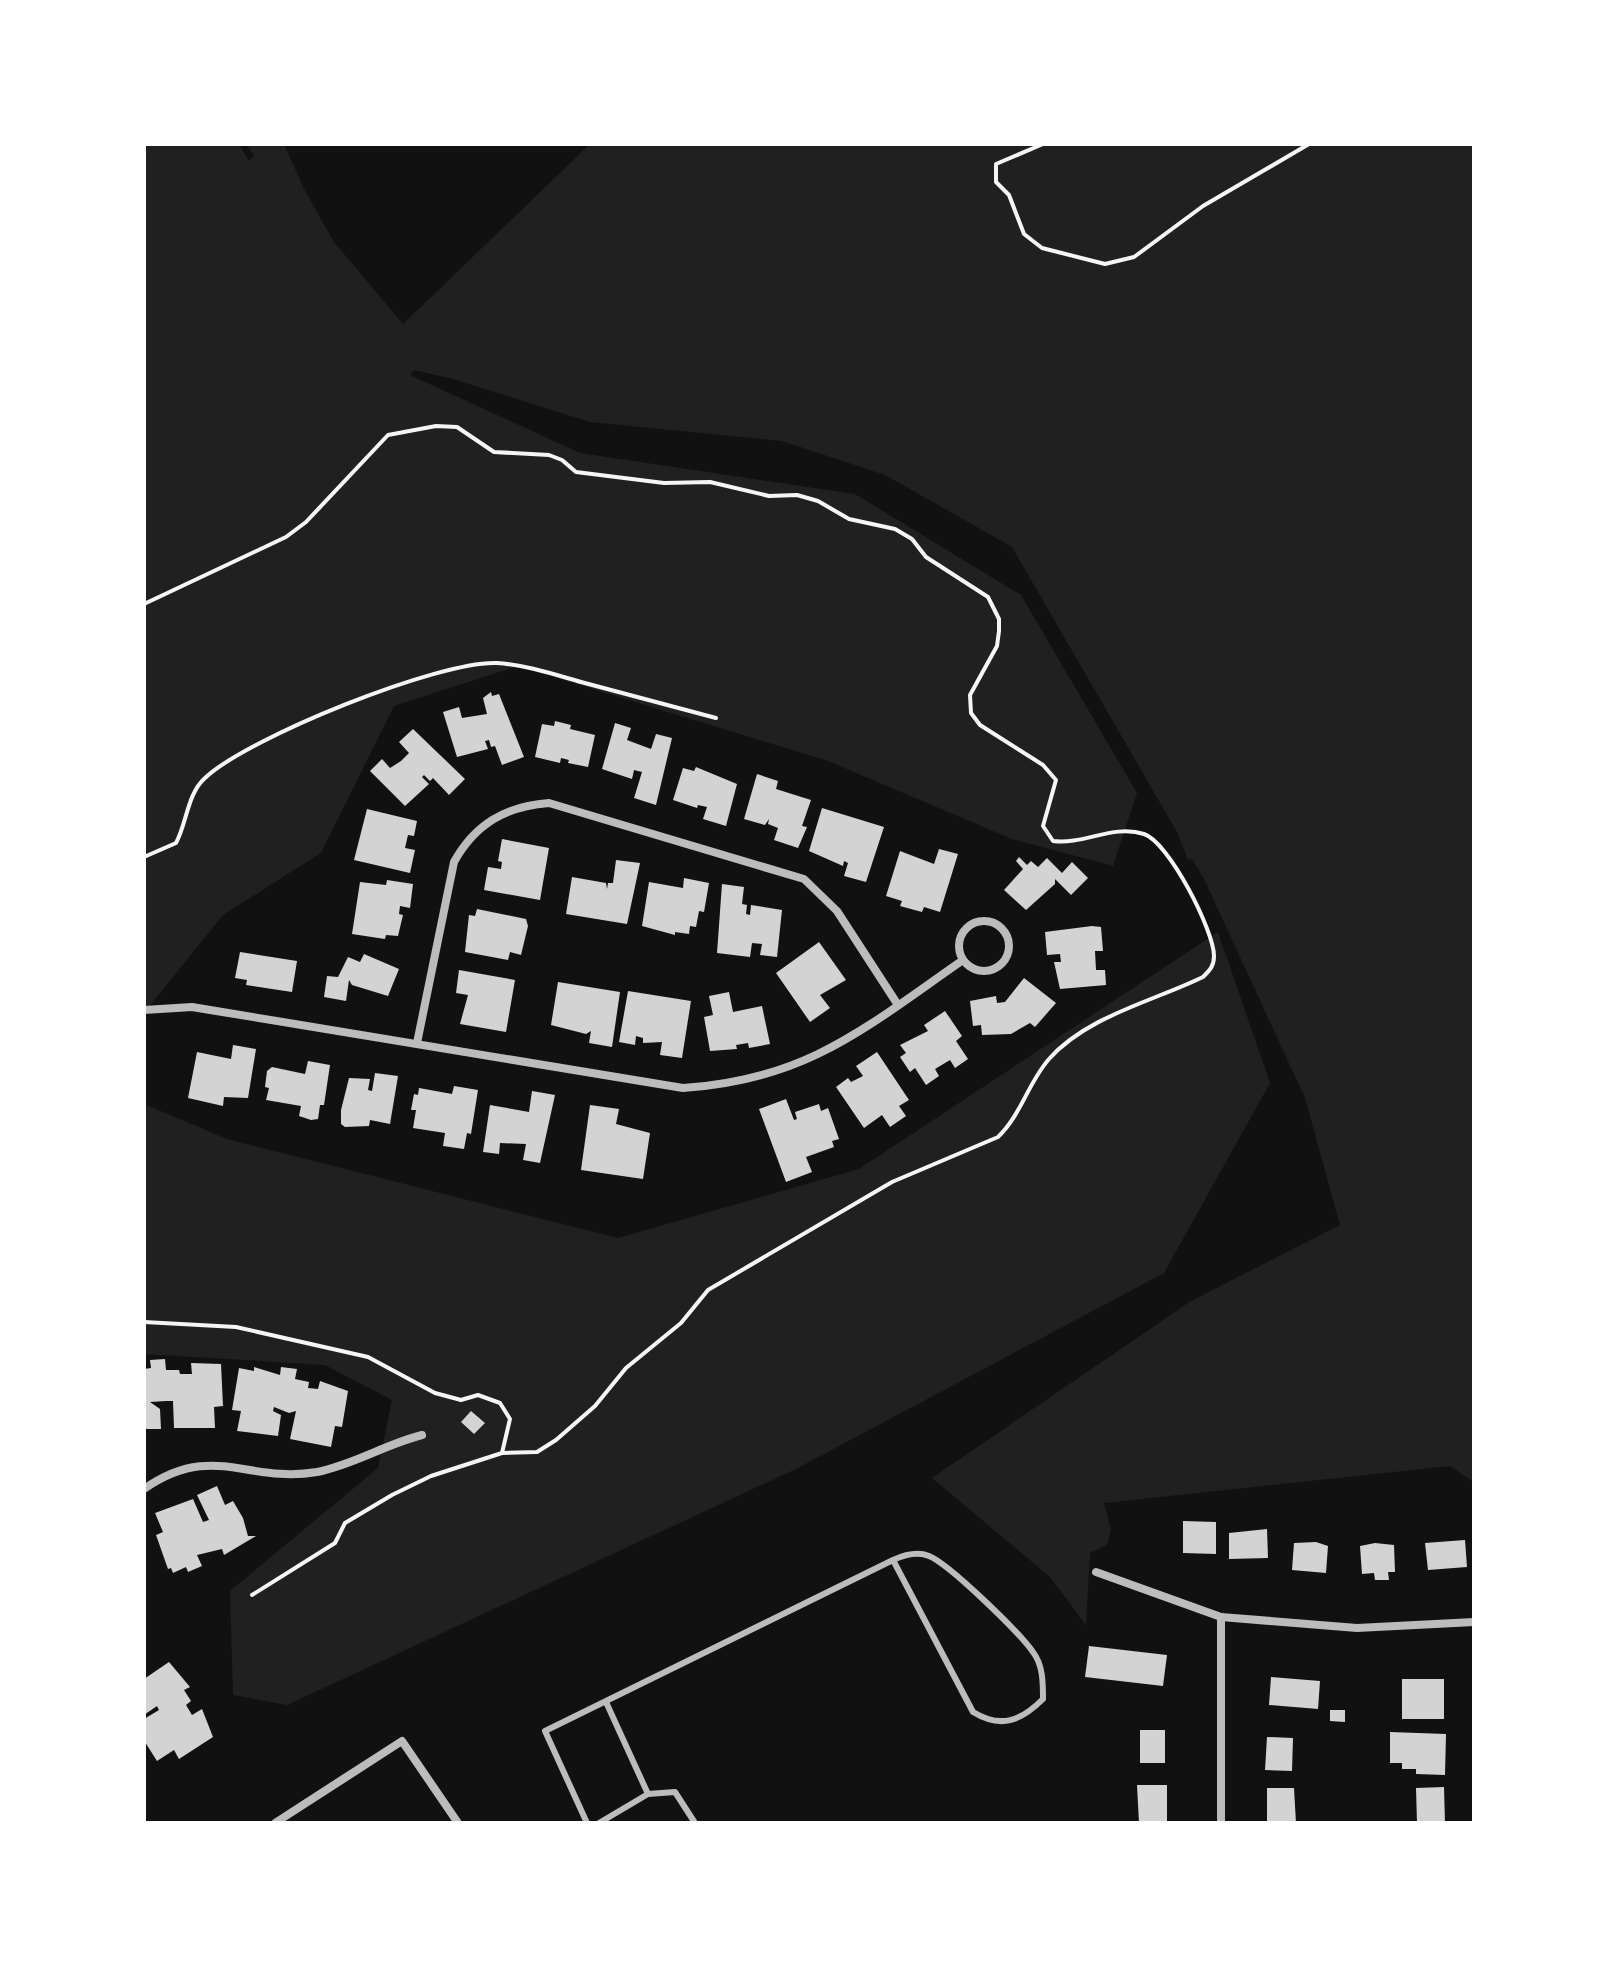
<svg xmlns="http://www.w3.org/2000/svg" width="1618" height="1967" font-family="'PT Sans Narrow',sans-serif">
<rect width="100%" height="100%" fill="#111"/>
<g fill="#202020">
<polygon points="144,144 239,144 249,161 254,155 246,144 284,144 305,191 334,242 403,324 590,144 1474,144 1474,1482 1450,1466 1104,1503 1111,1530 1107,1545 1090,1553 1086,1625 1050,1577 932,1478 1191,1301 1340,1225 1305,1098 1203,877 1192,859 1188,860 1177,832 1012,547 885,475 782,441 590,422 453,379 414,370 410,375 580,453 855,494 1021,595 1137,793 1113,866 1012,839 828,761 518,666 394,706 321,853 223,915 144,1013"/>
<polygon points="1218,932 1270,1083 1164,1273 796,1469 287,1705 233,1695 230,1591 378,1468 392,1400 325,1365 144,1354 144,1104 227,1139 618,1238 859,1169"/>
</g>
<g fill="#d3d3d3">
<polygon points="491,692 492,696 499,694 524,757 502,765 495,746 491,747 489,740 485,741 488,749 457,757 443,712 459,707 462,718 487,714 483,698"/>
<polygon points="555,721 571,725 570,729 595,735 588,767 568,763 569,760 561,758 560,763 535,757 542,724 554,726"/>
<polygon points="615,723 631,728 627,740 651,749 656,734 672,738 656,805 634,798 642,772 634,770 632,779 602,769"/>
<polygon points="413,729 465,779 449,795 433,778 430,781 424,775 422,777 429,784 405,806 370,771 382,759 390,768 401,761 409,753 399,742"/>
<polygon points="696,767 737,784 726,826 703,819 707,807 698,805 697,808 673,800 683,768 694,771"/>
<polygon points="757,774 778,781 776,789 811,800 802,826 807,827 798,848 774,840 778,828 768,824 769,819 765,825 744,819"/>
<polygon points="822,808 884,827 866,882 844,876 848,863 844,861 843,866 809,851"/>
<polygon points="367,809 417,821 414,836 408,835 405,848 415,850 410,873 354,860"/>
<polygon points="502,839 549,848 540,900 484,890 488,867 501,869 502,862 498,861"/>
<polygon points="939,849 958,854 940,912 924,907 922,912 900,906 902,901 886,896 900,851 934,864"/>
<polygon points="1019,857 1027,865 1031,861 1038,867 1047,858 1062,873 1072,862 1088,878 1071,895 1055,879 1055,884 1026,910 1004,890 1023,869 1016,861"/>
<polygon points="616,860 640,863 627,924 566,914 572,877 606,883 607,889 608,883 613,883"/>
<polygon points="684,878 709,883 704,912 699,911 696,927 690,926 689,934 675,932 675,935 642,926 649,882 683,888"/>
<polygon points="387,880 413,884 410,908 400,906 399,914 403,915 398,936 386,935 385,939 352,934 360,882 386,885"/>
<polygon points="722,884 744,887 742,904 747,905 746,914 750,915 751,905 782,910 777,957 760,955 762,944 752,943 750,957 717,953"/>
<polygon points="477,909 526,919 528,926 521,955 510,952 508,960 465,952 469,915 475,916"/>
<polygon points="1092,926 1101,927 1103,951 1095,951 1096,970 1105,970 1106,985 1060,989 1054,962 1061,962 1060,954 1047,955 1045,932"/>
<polygon points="819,942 846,980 820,995 830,1008 810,1022 776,973"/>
<polygon points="240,952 297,961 292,992 246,985 247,980 235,978"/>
<polygon points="364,954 399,969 388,996 352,985 349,980 346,1001 324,997 327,976 338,977 348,957 360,962"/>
<polygon points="459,970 515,980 506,1032 460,1024 468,995 456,993"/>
<polygon points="1024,978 1056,1003 1035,1027 1030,1023 1011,1034 982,1035 981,1025 973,1026 970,1001 996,996 997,1003 1005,1002"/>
<polygon points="558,982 620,992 612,1047 589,1043 591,1031 586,1034 551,1025"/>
<polygon points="628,991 691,1001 682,1058 660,1055 662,1042 643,1043 643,1038 636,1036 635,1045 619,1042"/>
<polygon points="729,992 733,1012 762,1006 770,1044 749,1048 748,1043 736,1045 737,1049 710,1051 704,1017 713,1015 709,996"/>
<polygon points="945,1011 962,1036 956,1041 968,1059 955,1068 950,1060 935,1069 939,1076 926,1085 915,1068 910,1072 900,1057 906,1053 900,1045 928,1031 924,1025"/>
<polygon points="233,1045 256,1049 248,1098 224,1097 223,1106 188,1098 197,1052 231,1059"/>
<polygon points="877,1052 909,1100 899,1106 906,1116 890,1127 882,1115 864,1128 836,1087 848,1078 851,1082 863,1076 856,1066"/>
<polygon points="308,1061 330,1065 324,1105 320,1105 318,1119 311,1120 299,1116 301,1106 266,1100 269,1088 265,1087 267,1071 272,1067 305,1074"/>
<polygon points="375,1073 398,1076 390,1124 370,1120 369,1126 345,1127 341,1124 341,1110 349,1078 370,1079 368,1090 372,1091"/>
<polygon points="454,1086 478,1090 471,1134 467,1133 464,1149 443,1146 445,1133 413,1128 416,1110 411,1110 414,1094 418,1095 419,1088 452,1094"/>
<polygon points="532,1091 555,1095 540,1163 523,1160 526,1144 500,1143 499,1154 483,1152 490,1105 529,1112"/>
<polygon points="786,1099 794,1120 797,1119 795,1112 819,1104 821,1111 828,1108 839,1139 832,1141 834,1147 806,1157 812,1172 786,1182 759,1109"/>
<polygon points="590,1105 619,1109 616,1124 650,1133 643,1179 581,1170"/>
<polygon points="165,1359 166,1370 179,1370 180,1374 192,1374 191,1363 221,1364 223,1406 214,1407 215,1428 174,1428 173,1401 166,1401 150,1402 160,1409 161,1429 144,1429 144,1369 151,1368 150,1360"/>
<polygon points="254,1367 280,1375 281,1367 297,1369 295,1379 309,1382 308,1388 318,1389 320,1381 348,1391 342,1427 335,1426 331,1447 290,1439 296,1411 289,1413 274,1407 273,1411 281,1415 278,1436 237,1431 241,1411 232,1410 239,1368 254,1371"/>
<polygon points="471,1411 485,1423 474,1434 461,1422"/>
<polygon points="217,1486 225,1505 233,1501 243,1518 248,1536 256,1536 224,1555 222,1549 197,1555 202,1566 188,1572 186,1567 173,1573 171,1568 168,1569 156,1535 163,1532 155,1513 193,1499 203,1522 209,1520 197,1495"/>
<polygon points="1183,1521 1216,1522 1216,1554 1183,1553"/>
<polygon points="1267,1529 1268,1558 1229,1559 1229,1533"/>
<polygon points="1465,1540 1467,1567 1428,1570 1425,1543"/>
<polygon points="1316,1542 1328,1546 1326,1573 1292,1570 1294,1543"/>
<polygon points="1375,1543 1394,1545 1395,1572 1388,1572 1389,1580 1375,1580 1374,1573 1362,1574 1360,1546"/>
<polygon points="1089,1646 1167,1655 1163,1686 1085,1677"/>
<polygon points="169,1662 190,1687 184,1690 191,1701 186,1705 192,1715 202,1709 213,1737 179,1759 174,1750 157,1761 145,1742 144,1719 159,1710 157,1706 144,1715 144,1679"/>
<polygon points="1271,1677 1320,1681 1318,1709 1269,1705"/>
<rect x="1402" y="1679" width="42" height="40"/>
<polygon points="1330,1710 1345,1710 1345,1722 1330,1721"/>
<rect x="1140" y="1730" width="25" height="33"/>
<polygon points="1390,1732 1446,1734 1445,1775 1416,1774 1416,1769 1402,1769 1402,1763 1390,1763"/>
<polygon points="1267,1737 1293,1738 1292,1771 1265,1770"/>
<polygon points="1137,1785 1167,1785 1167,1822 1139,1823"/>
<polygon points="1444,1787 1445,1823 1417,1823 1416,1788"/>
<polygon points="1267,1788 1294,1788 1296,1823 1267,1823"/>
</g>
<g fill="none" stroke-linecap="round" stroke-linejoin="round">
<g stroke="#f5f5f5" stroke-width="4">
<polyline points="1043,144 996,164 996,182 1009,195 1024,234 1042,248 1105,264 1134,257 1203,206 1309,144"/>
<path d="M 144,604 L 286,537 L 306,522 L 388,435 L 436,426 L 457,427 L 494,452 L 549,455 L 562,460 L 576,472 L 664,483 L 710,482 L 769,496 L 797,495 L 818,501 L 849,519 L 895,529 L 912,539 L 926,557 L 988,597 L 999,619 L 999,631 L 997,646 L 970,695 L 971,713 L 980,725 L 1043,765 L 1056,780 L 1043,826 L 1053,841 C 1084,845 1113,824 1144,834 C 1169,842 1214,931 1214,956 C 1214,966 1210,970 1203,977 C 1154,1001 1087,1016 1049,1059 C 1028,1083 1021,1115 998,1137 L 892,1182 L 708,1290 L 681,1323 L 626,1368 L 595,1406 L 556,1440 L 537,1452 L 502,1453"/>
<path d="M 144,857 L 176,843 C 187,823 187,794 205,778 C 247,738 440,660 497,663 C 526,665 553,674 581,682 C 626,694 671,706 716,718"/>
<polyline points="144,1322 236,1327 368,1357 435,1393 461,1400 478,1395 500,1403 510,1419 502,1453 431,1476 392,1495 345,1523 335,1543 252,1595"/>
</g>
<g stroke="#bcbcbc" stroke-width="6">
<polyline points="648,1794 675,1792 695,1823"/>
<path d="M 587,1823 L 545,1731 L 893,1560 C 904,1555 917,1551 929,1556 C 949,1564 1019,1632 1033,1652 C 1043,1665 1043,1683 1043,1699 C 1021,1721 1001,1729 973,1712 L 893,1560"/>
<polyline points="599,1823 648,1794 606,1702"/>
</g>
<g stroke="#bcbcbc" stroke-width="8">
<circle cx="984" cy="946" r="25"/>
<path d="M 144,1010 L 192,1007 L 683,1088 C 807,1080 865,1028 963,960"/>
<path d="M 417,1043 L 454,862 C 475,824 506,806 549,803 L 804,879 L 837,911 L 898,1005"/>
<path d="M 144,1489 C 213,1441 247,1484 317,1472 C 353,1465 386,1444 422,1435"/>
<polyline points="1096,1572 1221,1617 1357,1628 1474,1622"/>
<polyline points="275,1823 402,1741 458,1823"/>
<polyline points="1221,1823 1221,1617"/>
</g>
</g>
<rect width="1618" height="1967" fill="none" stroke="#ffffff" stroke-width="292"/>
</svg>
